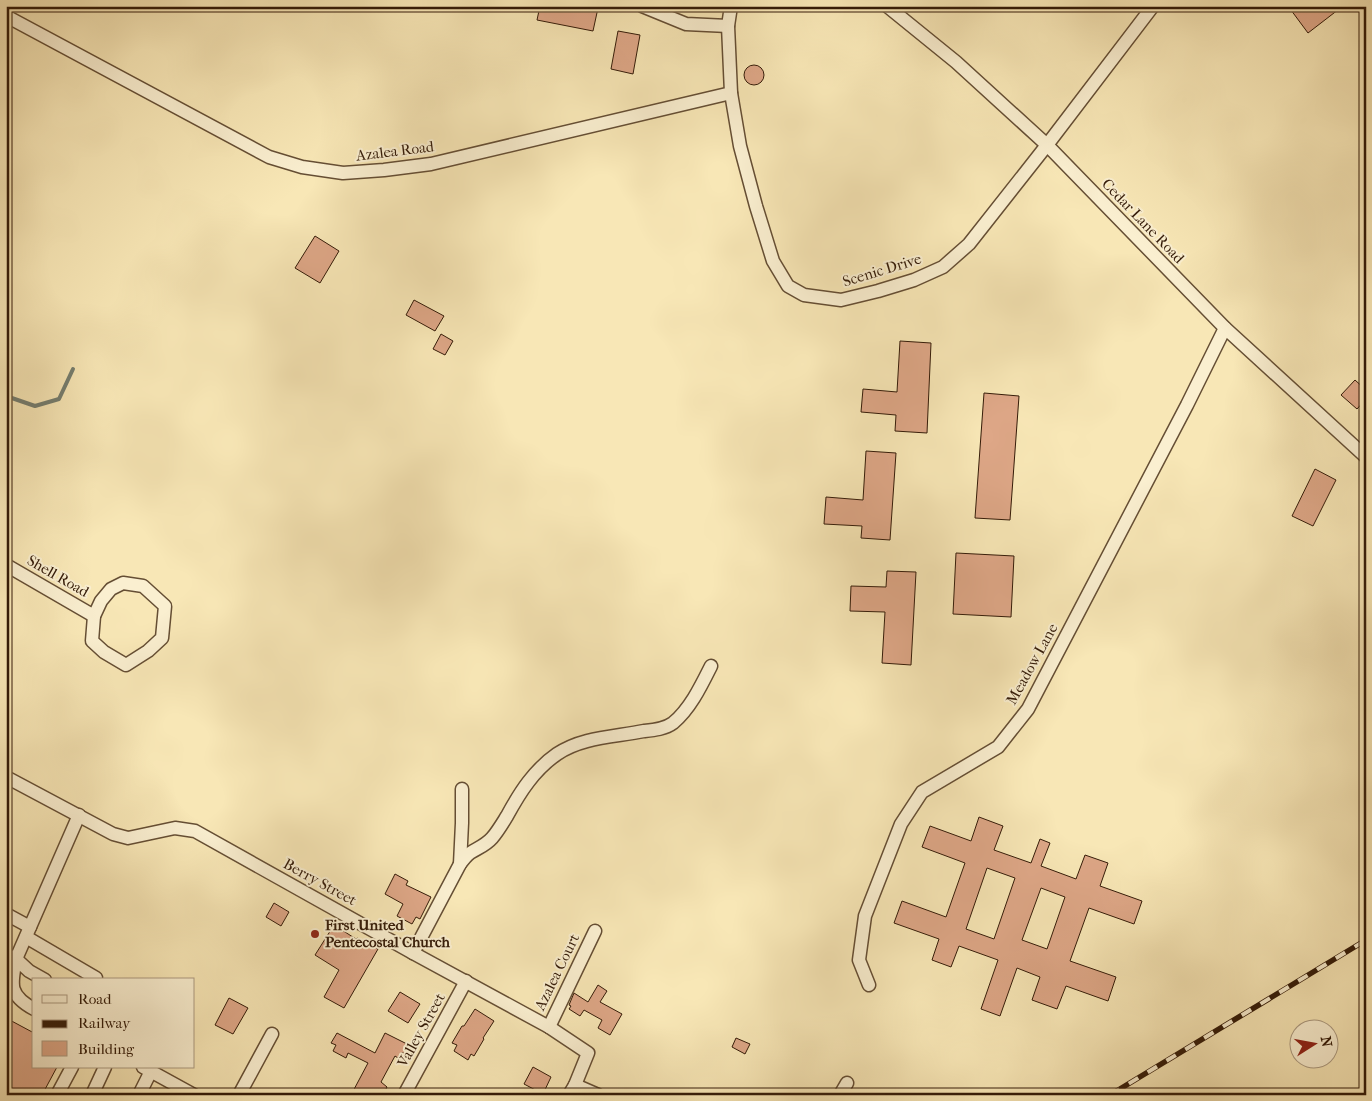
<svg xmlns="http://www.w3.org/2000/svg" width="1372" height="1101" font-family="'IM FELL French Canon',serif">
<rect width="100%" height="100%" fill="#f8e7b6"/>
<filter id="stains"><feTurbulence type="fractalNoise" baseFrequency=".004" numOctaves="4"/><feColorMatrix values="0 0 0 0 .2 0 0 0 0 .09 0 0 0 0 .02 0 0 0 .5 -.17"/></filter>
<radialGradient id="worn" r=".72"><stop offset=".6" stop-color="#630" stop-opacity="0"/><stop offset="1" stop-color="#630" stop-opacity=".3"/></radialGradient>
<g fill="none" stroke-linecap="round" stroke-linejoin="round">
<polyline stroke="#747d6f" stroke-width="4" points="6,396 35,406 59,399 73,369"/>
</g>
<g fill="#dea787" stroke="#341b08" fill-rule="evenodd">
<polygon points="540,6 592,6 598,8 593,31 537,20"/>
<polygon points="1288,6 1343,6 1308,33"/>
<polygon points="618,31 640,35 633,74 611,69"/>
<circle cx="754" cy="75" r="10"/>
<polygon points="315,236 339,251 320,283 295,268"/>
<polygon points="414,300 444,316 435,331 406,315"/>
<polygon points="441,334 453,341 445,355 433,349"/>
<polygon points="900,341 931,343 927,433 895,431 896,415 861,412 863,389 897,392"/>
<polygon points="1355,380 1366,390 1366,399 1357,409 1341,395"/>
<polygon points="984,393 1019,396 1010,520 975,518"/>
<polygon points="866,451 896,453 890,540 861,538 862,526 824,524 826,497 863,500"/>
<polygon points="1315,469 1336,480 1313,526 1292,516"/>
<polygon points="956,553 1014,556 1011,617 953,614"/>
<polygon points="887,571 916,572 911,665 882,663 885,612 850,611 851,586 886,587"/>
<path d="M 979,817 L 1003,826 L 994,850 L 1031,863 L 1040,839 L 1050,843 L 1041,866 L 1076,879 L 1085,855 L 1108,863 L 1100,886 L 1142,901 L 1134,924 L 1089,908 L 1070,961 L 1116,977 L 1108,1001 L 1066,986 L 1057,1009 L 1032,1000 L 1040,977 L 1017,968 L 1000,1016 L 981,1009 L 998,960 L 959,946 L 951,967 L 932,960 L 939,939 L 894,923 L 902,901 L 946,917 L 965,863 L 922,847 L 930,826 L 971,841 ZM 987,868 L 1015,878 L 994,939 L 966,929 ZM 1041,888 L 1065,897 L 1047,949 L 1022,940 Z"/>
<polygon points="395,874 408,881 406,885 431,897 420,919 416,917 412,924 397,916 403,904 385,894"/>
<polygon points="274,903 289,912 281,926 266,917"/>
<polygon points="334,925 356,939 357,938 378,949 344,1008 324,997 339,970 315,955"/>
<polygon points="598,985 607,991 600,1002 622,1014 610,1035 598,1028 602,1020 584,1010 580,1016 569,1009 571,1006 569,1005 574,993 588,1002"/>
<polygon points="400,992 420,1004 408,1023 388,1011"/>
<polygon points="229,998 248,1008 233,1034 215,1025"/>
<polygon points="475,1009 494,1021 483,1038 484,1039 474,1056 471,1054 468,1060 454,1051 457,1045 452,1043 462,1026 464,1026"/>
<polygon points="6,1018 34,1033 34,1067 57,1067 42,1095 6,1095"/>
<polygon points="337,1033 375,1053 385,1033 407,1044 405,1053 401,1053 398,1058 395,1056 381,1082 387,1087 383,1095 351,1095 368,1063 348,1053 346,1058 333,1051 336,1045 331,1043"/>
<polygon points="736,1038 750,1044 745,1054 732,1047"/>
<polygon points="533,1067 551,1077 543,1094 524,1084"/>
</g>
<g fill="none" stroke-linecap="round" stroke-linejoin="round">
<defs>
<g id="minor">
<polyline points="642,6 686,24 728,26"/>
<polyline points="887,6 956,62 1047,145 1225,328 1366,457"/>
<polyline points="6,16 269,157 302,167 343,173 384,170 431,164 731,93 728,26 731,6"/>
<polyline points="731,93 740,146 756,206 773,261 788,286 804,295 841,300 878,291 914,280 943,267 969,244 1047,145 1153,6"/>
<polyline points="6,565 94,616"/>
<polygon points="123,583 143,586 165,606 162,638 148,651 126,665 104,652 92,641 94,616 101,601 111,589"/>
<polyline points="6,777 113,834 128,838 175,828 195,831 413,953 549,1027 588,1053 575,1085 569,1095"/>
<polyline points="460,864 462,823 462,789"/>
<polyline points="6,914 30,927"/>
<polyline points="26,937 96,978"/>
<path d="M 413,953 L 460,864 C 463,860 466,856 470,853 C 478,848 486,845 492,838 C 498,831 502,824 507,816 C 520,792 534,770 557,754 C 582,737 614,737 644,731 C 654,730 665,729 673,723 C 690,709 701,686 711,666"/>
<polyline points="6,954 16,959 29,971 45,980"/>
<polyline points="869,985 859,960 865,916 901,824 922,792 998,747 1028,709 1187,405 1225,328"/>
<path d="M 34,1009 C 8,995 11,984 16,959 L 79,815"/>
<polyline points="549,1027 595,931"/>
<polyline points="143,1067 194,1095"/>
<polyline points="575,1085 598,1095"/>
<polyline points="57,1095 72,1067"/>
<polyline points="92,1095 105,1067"/>
<polyline points="139,1095 151,1071"/>
<polyline points="239,1095 272,1034"/>
<polyline points="404,1095 466,981"/>
<polyline points="840,1095 847,1083"/>
</g>
</defs>
<use href="#minor" stroke="#654e34" stroke-width="15"/>
<use href="#minor" stroke="#faefd0" stroke-width="12"/>
<defs>
<polyline id="rail" points="1110,1095 1366,940"/>
</defs>
<use href="#rail" stroke="#341b08" stroke-width="5.5"/>
<use href="#rail" stroke="#faefd0" stroke-width="4" stroke-dasharray="11" stroke-linecap="butt"/>
</g>
<circle fill="#8f2418" stroke="#faefd0" stroke-width="2" cx="315" cy="934" r="5"/>
<g text-anchor="middle" dominant-baseline="central" stroke-width="4" stroke-linejoin="round" paint-order="stroke">
<g font-size="15" fill="#341b08" stroke="#faefd0">
<text transform="translate(395 151) rotate(-7)">Azalea Road</text>
<text transform="translate(1143 221) rotate(46)">Cedar Lane Road</text>
<text transform="translate(882 270) rotate(-17)">Scenic Drive</text>
<text transform="translate(58 576) rotate(30)">Shell Road</text>
<text transform="translate(1032 664) rotate(-61)">Meadow Lane</text>
<text transform="translate(320 882) rotate(29)">Berry Street</text>
<text transform="translate(557 972) rotate(-64)">Azalea Court</text>
<text transform="translate(421 1030) rotate(-61)">Valley Street</text>
</g>
<g font-size="15" font-weight="bold" fill="#341b08" stroke="#faefd0" text-anchor="start">
<text x="325" y="925">First United<tspan x="325" dy="17">Pentecostal Church</tspan></text>
</g>
</g>
<rect width="1372" height="1101" fill="none" stroke="#f8e7b6" stroke-width="25"/>
<rect x="8" y="8" width="1357" height="1086" fill="none" stroke="#341b08" stroke-width="2.5"/>
<rect x="12" y="12" width="1347" height="1076" fill="none" stroke="#341b08"/>
<rect x="32" y="978" width="162" height="90" fill="#faefd0" stroke="#ab9a80"/>
<rect x="42" y="995" width="25" height="8" fill="#faefd0" stroke="#ab9a80"/>
<text x="78" y="1004" font-size="15" fill="#341b08">Road</text>
<rect x="42" y="1020" width="25" height="8" fill="#341b08" stroke="#ab9a80"/>
<text x="78" y="1028" font-size="15" fill="#341b08">Railway</text>
<rect x="42" y="1041" width="25" height="15" fill="#dea787" stroke="#ab9a80"/>
<text x="78" y="1054" font-size="15" fill="#341b08">Building</text>
<g transform="translate(1314 1044) rotate(79)"><circle r="24" fill="#faefd0" stroke="#ab9a80"/>
<path d="M0-4L9 19L0 12L-9 19Z" fill="#8f2418"/>
<text y="-8" font-size="14" font-weight="bold" text-anchor="middle" fill="#341b08">N</text>
</g>
<rect width="100%" height="100%" filter="url(#stains)"/>
<rect width="100%" height="100%" fill="url(#worn)"/>
</svg>
